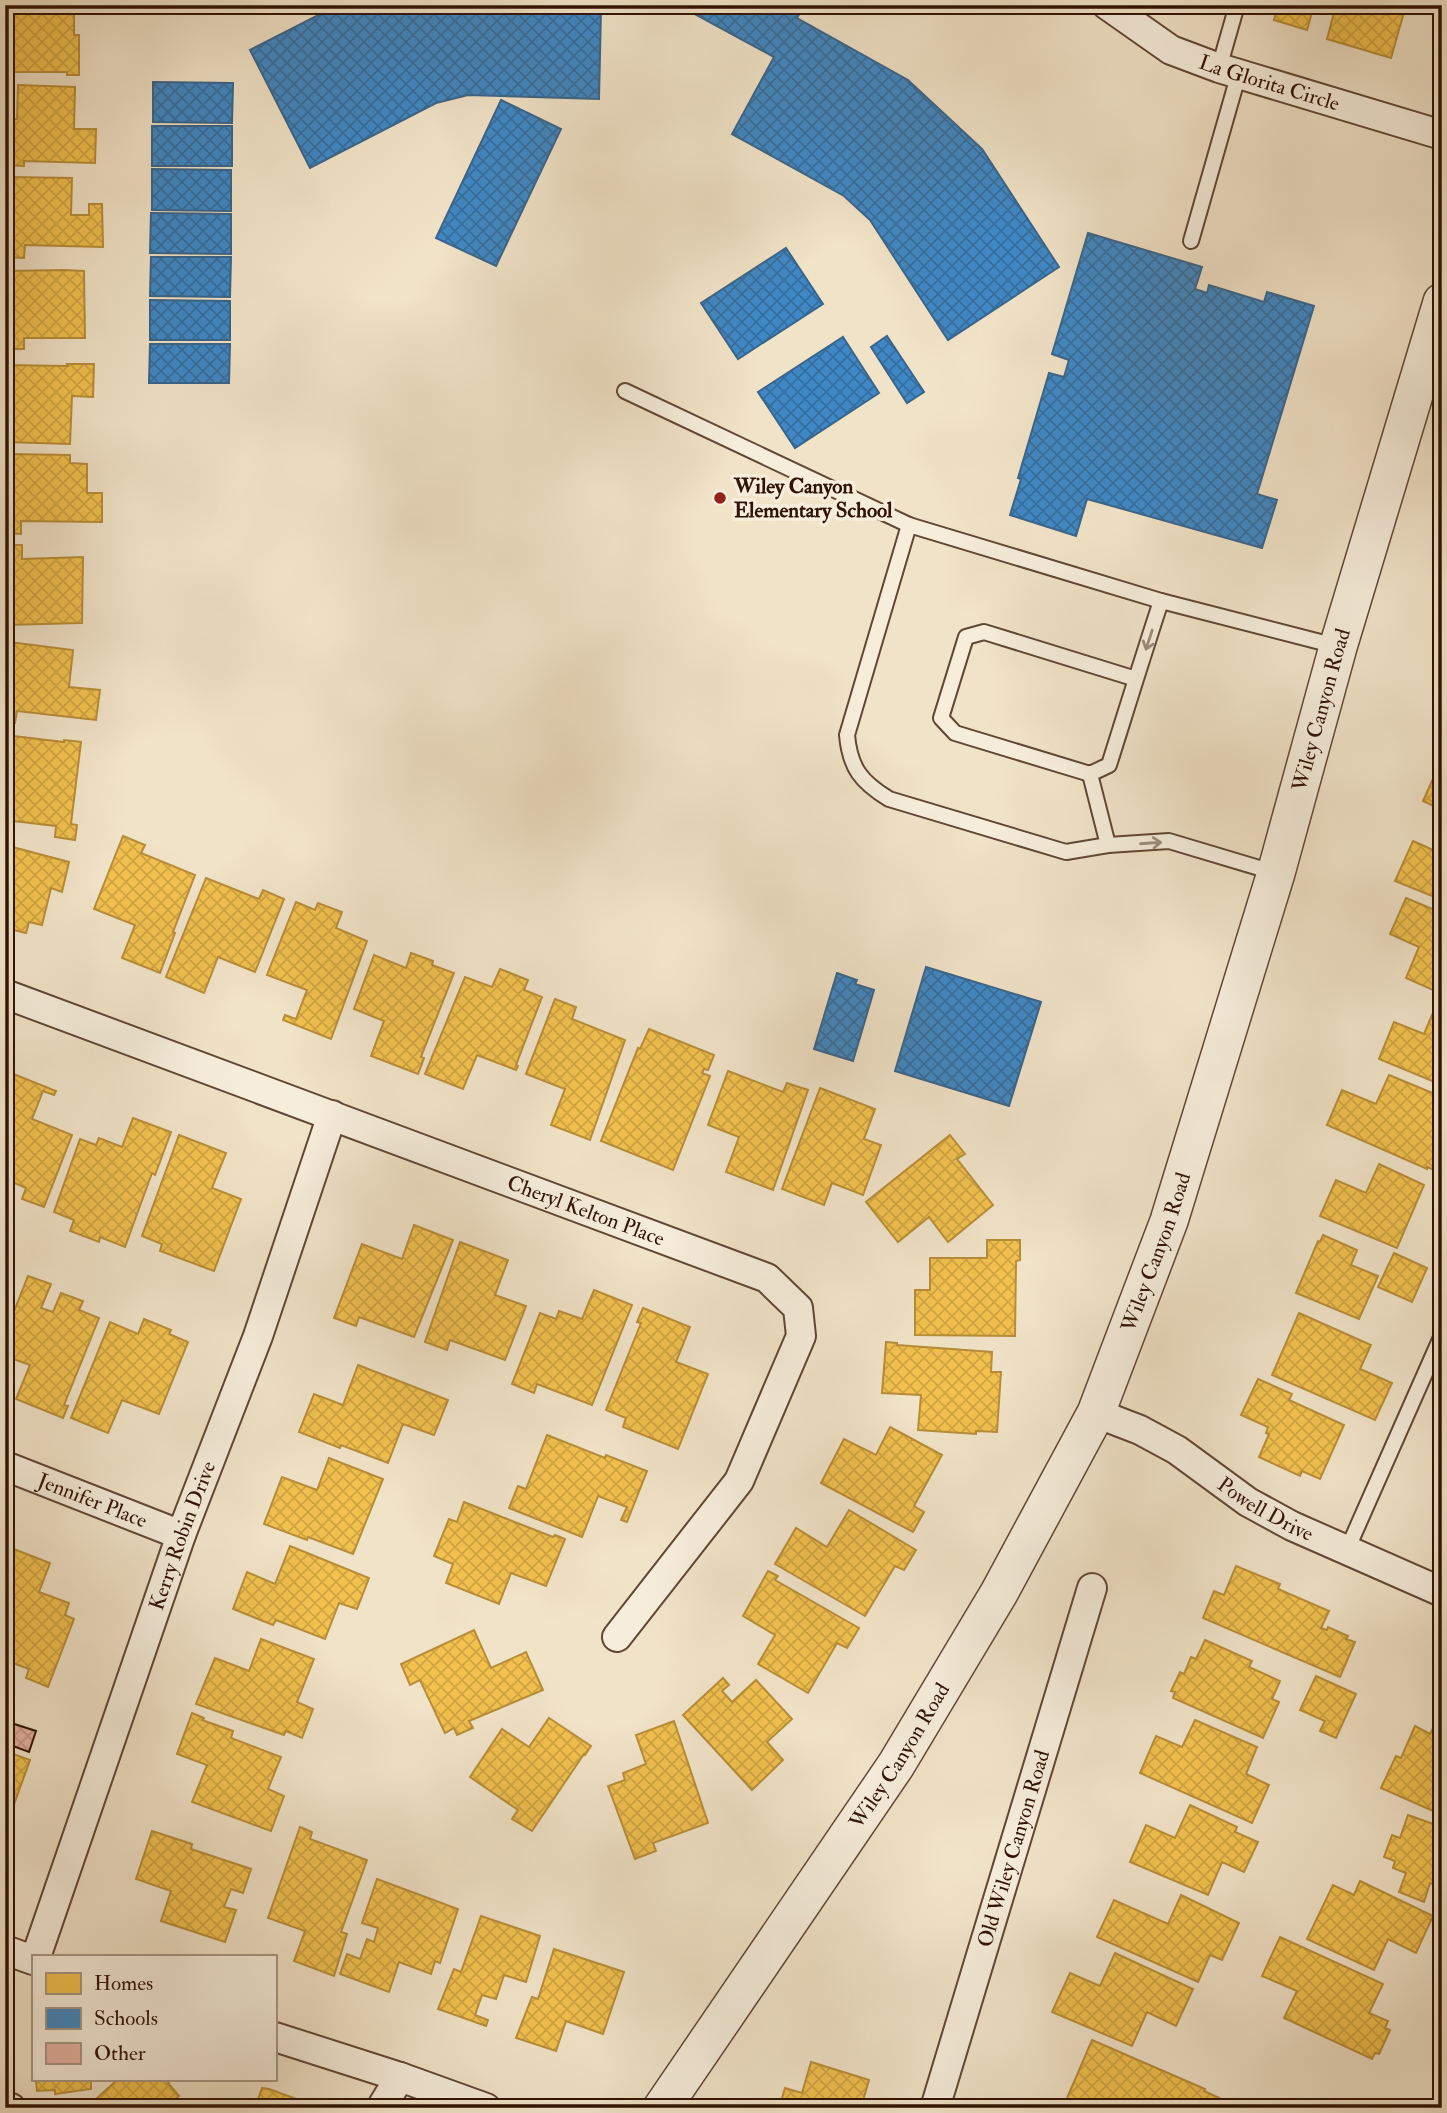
<svg xmlns="http://www.w3.org/2000/svg" width="1447" height="2113" font-family="'IM FELL Double Pica',serif">
<defs>
<pattern id="homes-cross-hatch" width="8" height="8" patternUnits="userSpaceOnUse" patternTransform="scale(1.75)"><rect width="8" height="8" fill="#f2c14e"/><path d="M0 0l8 8M0 8l8-8" fill="none" stroke="#d0a542"/></pattern>
<pattern id="schools-cross-hatch" width="8" height="8" patternUnits="userSpaceOnUse" patternTransform="scale(1.75)"><rect width="8" height="8" fill="#3f88c5"/><path d="M0 0l8 8M0 8l8-8" fill="none" stroke="#356e9e"/></pattern>
<pattern id="building-cross-hatch" width="8" height="8" patternUnits="userSpaceOnUse" patternTransform="scale(1.75)"><rect width="8" height="8" fill="#e6b2a4"/><path d="M0 0l8 8M0 8l8-8" fill="none" stroke="#c6988c"/></pattern>
</defs>
<rect width="100%" height="100%" fill="#f1e3c8"/>
<filter id="stains"><feTurbulence type="fractalNoise" baseFrequency=".00286" numOctaves="4"/><feColorMatrix values="0 0 0 0 .2 0 0 0 0 .09 0 0 0 0 .02 0 0 0 .5 -.17"/></filter>
<radialGradient id="worn" r=".72"><stop offset=".6" stop-color="#630" stop-opacity="0"/><stop offset="1" stop-color="#630" stop-opacity=".3"/></radialGradient>
<g fill="url(#homes-cross-hatch)" stroke="#b88d38" stroke-width="2">
<polygon points="5,5 74,5 74,35 79,35 79,75 67,75 67,72 8,72 8,27 5,27"/>
<polygon points="1278,5 1314,5 1307,30 1274,20"/>
<polygon points="1336,5 1406,5 1391,58 1327,39"/>
<polygon points="18,85 75,87 74,129 96,129 95,163 24,161 24,166 5,165 5,119 17,119"/>
<polygon points="8,177 72,178 71,215 89,215 89,204 102,204 103,247 25,245 24,258 5,257"/>
<polygon points="64,270 84,271 85,338 24,338 24,349 5,349 5,271"/>
<polygon points="67,364 94,364 93,397 72,396 70,444 5,442 6,365 68,366"/>
<polygon points="6,454 70,455 70,463 87,464 87,493 102,493 102,522 21,521 21,534 5,533"/>
<polygon points="5,545 22,545 22,559 83,557 82,623 5,625"/>
<polygon points="9,642 73,650 69,687 100,690 96,720 17,711 15,723 5,722 5,668"/>
<polygon points="5,735 64,742 64,740 81,742 71,824 77,825 75,840 55,837 56,826 5,820"/>
<polygon points="1440,763 1442,763 1442,810 1423,801"/>
<polygon points="123,836 145,845 141,853 195,875 173,932 175,933 160,973 122,958 135,925 94,909"/>
<polygon points="1413,841 1442,854 1442,900 1395,881"/>
<polygon points="5,845 69,862 62,892 51,888 42,925 29,922 26,933 5,928"/>
<polygon points="206,878 259,899 263,890 284,899 255,972 218,957 204,993 166,977"/>
<polygon points="1406,898 1442,913 1442,994 1406,978 1419,947 1390,934"/>
<polygon points="296,902 315,910 318,903 342,912 336,928 367,941 331,1039 283,1020 285,1015 296,1019 307,990 267,975"/>
<polygon points="411,953 433,961 432,965 454,973 421,1057 424,1058 418,1074 371,1056 384,1021 354,1009 374,955 406,968"/>
<polygon points="500,969 528,980 524,990 542,997 516,1065 518,1066 516,1070 477,1055 463,1089 425,1074 465,977 492,987"/>
<polygon points="555,999 576,1007 572,1019 625,1040 590,1140 551,1125 565,1089 526,1074"/>
<polygon points="1438,1001 1442,1002 1442,1085 1379,1059 1394,1022 1424,1034"/>
<polygon points="649,1029 714,1055 708,1070 704,1069 702,1073 710,1076 673,1170 601,1141 638,1048 640,1049"/>
<polygon points="6,1071 56,1091 54,1095 43,1091 32,1119 72,1135 44,1207 22,1199 26,1188 8,1180 5,1184"/>
<polygon points="728,1071 783,1092 787,1083 808,1090 773,1190 726,1172 739,1137 708,1125"/>
<polygon points="1389,1075 1442,1097 1442,1173 1427,1167 1427,1169 1327,1125 1342,1090 1376,1104"/>
<polygon points="820,1088 875,1109 864,1139 881,1145 863,1195 832,1183 824,1205 782,1189"/>
<polygon points="133,1118 171,1132 155,1175 152,1173 125,1247 100,1237 99,1242 70,1231 74,1220 54,1212 80,1139 96,1145 99,1138 122,1147"/>
<polygon points="179,1135 226,1153 212,1188 241,1199 214,1271 160,1251 162,1244 142,1236"/>
<polygon points="950,1135 965,1154 957,1159 993,1205 948,1242 929,1217 898,1242 866,1202"/>
<polygon points="1379,1164 1424,1185 1397,1248 1320,1216 1336,1180 1366,1193"/>
<polygon points="414,1225 453,1240 414,1337 359,1317 356,1326 334,1318 362,1244 402,1259"/>
<polygon points="1323,1235 1357,1250 1351,1265 1378,1276 1359,1319 1296,1293 1318,1241 1320,1242"/>
<polygon points="987,1240 1020,1240 1020,1260 1016,1261 1015,1336 915,1335 915,1290 930,1290 930,1258 987,1258"/>
<polygon points="460,1242 508,1260 495,1295 526,1306 505,1360 450,1340 447,1350 425,1342"/>
<polygon points="1394,1253 1427,1268 1412,1302 1378,1287"/>
<polygon points="28,1276 51,1284 41,1308 53,1312 61,1293 83,1301 79,1310 99,1318 64,1405 68,1406 63,1418 16,1399 30,1365 5,1356 5,1334"/>
<polygon points="594,1290 632,1305 592,1405 537,1384 534,1393 512,1384 540,1313 556,1319 559,1311 582,1319"/>
<polygon points="643,1308 690,1327 676,1362 708,1374 678,1449 623,1427 626,1418 606,1410 641,1323 637,1322"/>
<polygon points="1299,1313 1371,1345 1360,1369 1392,1383 1375,1420 1272,1375"/>
<polygon points="144,1319 171,1330 169,1334 188,1342 159,1414 122,1400 108,1433 71,1418 110,1322 138,1334"/>
<polygon points="886,1342 897,1343 897,1345 992,1352 991,1372 1001,1372 997,1432 976,1431 976,1434 918,1430 921,1395 882,1393"/>
<polygon points="358,1365 448,1400 434,1435 403,1424 388,1463 341,1445 340,1448 299,1432 314,1394 343,1405"/>
<polygon points="1258,1379 1292,1394 1289,1400 1344,1425 1320,1479 1302,1471 1300,1476 1259,1457 1269,1434 1266,1433 1268,1427 1241,1415"/>
<polygon points="890,1427 942,1455 914,1506 924,1512 913,1532 821,1483 844,1439 876,1455"/>
<polygon points="547,1435 605,1458 606,1455 647,1471 627,1522 621,1520 627,1507 598,1496 582,1537 509,1508 518,1486 526,1489"/>
<polygon points="329,1458 383,1479 353,1554 308,1537 307,1540 264,1524 282,1477 317,1490"/>
<polygon points="464,1502 553,1537 555,1535 565,1539 546,1586 511,1573 499,1604 446,1583 453,1564 434,1556 449,1519 457,1522"/>
<polygon points="849,1510 916,1550 904,1570 895,1566 865,1616 775,1564 796,1528 827,1547"/>
<polygon points="290,1546 369,1578 357,1609 339,1603 325,1639 276,1620 273,1625 233,1609 247,1572 275,1584"/>
<polygon points="11,1548 50,1563 39,1592 69,1603 65,1615 74,1619 48,1687 26,1678 29,1669 5,1660 5,1564"/>
<polygon points="1236,1566 1280,1584 1278,1589 1329,1611 1321,1628 1327,1630 1328,1627 1348,1636 1346,1639 1355,1642 1340,1677 1203,1618 1214,1591 1224,1595"/>
<polygon points="768,1571 778,1576 775,1580 859,1628 847,1648 837,1643 808,1693 758,1664 775,1635 743,1616"/>
<polygon points="474,1630 491,1668 526,1652 543,1690 469,1721 473,1728 457,1735 454,1728 445,1733 420,1680 410,1685 401,1664"/>
<polygon points="261,1639 314,1659 297,1702 313,1709 302,1738 286,1731 284,1735 196,1704 215,1658 249,1671"/>
<polygon points="1205,1640 1252,1661 1249,1667 1280,1681 1272,1699 1279,1702 1263,1738 1173,1698 1175,1692 1171,1691 1180,1672 1184,1674 1191,1657 1196,1659"/>
<polygon points="1316,1676 1356,1694 1336,1738 1320,1731 1325,1721 1300,1710"/>
<polygon points="723,1678 729,1685 722,1691 732,1702 756,1680 792,1719 767,1742 783,1760 752,1790 683,1715"/>
<polygon points="192,1713 204,1718 202,1720 233,1731 231,1738 281,1757 268,1789 284,1796 271,1831 192,1802 207,1765 177,1754"/>
<polygon points="549,1718 591,1746 585,1755 584,1754 532,1831 512,1819 518,1810 470,1777 502,1729 529,1747"/>
<polygon points="1195,1720 1257,1747 1246,1774 1269,1785 1252,1823 1140,1773 1156,1736 1182,1747"/>
<polygon points="674,1721 708,1823 653,1843 656,1851 635,1859 608,1786 625,1780 623,1773 646,1764 636,1735"/>
<polygon points="1415,1726 1430,1734 1432,1730 1442,1734 1442,1815 1381,1788 1396,1756 1401,1758"/>
<polygon points="5,1751 30,1760 13,1807 5,1805"/>
<polygon points="1190,1805 1237,1827 1235,1832 1258,1842 1244,1872 1222,1862 1208,1895 1130,1862 1146,1825 1175,1838"/>
<polygon points="1408,1815 1442,1827 1442,1887 1430,1883 1424,1902 1399,1892 1406,1873 1393,1868 1395,1861 1384,1857 1392,1835 1400,1838"/>
<polygon points="300,1827 312,1832 310,1839 367,1860 341,1932 347,1934 334,1976 294,1961 305,1931 268,1918"/>
<polygon points="152,1831 192,1844 191,1849 251,1869 243,1893 231,1889 224,1907 236,1910 225,1942 161,1921 171,1891 136,1879"/>
<polygon points="377,1879 458,1909 440,1963 435,1961 431,1974 399,1962 389,1992 340,1974 347,1954 360,1959 367,1939 374,1942 378,1928 362,1923"/>
<polygon points="1360,1881 1433,1916 1416,1953 1388,1939 1374,1970 1307,1939 1333,1885 1354,1895"/>
<polygon points="1181,1895 1239,1923 1222,1960 1210,1955 1198,1982 1097,1937 1114,1900 1168,1924"/>
<polygon points="481,1916 540,1936 526,1982 504,1975 496,1999 482,1995 475,2015 488,2020 486,2026 438,2009 454,1969 461,1972"/>
<polygon points="1280,1937 1383,1984 1369,2013 1388,2021 1385,2028 1390,2030 1379,2054 1375,2053 1372,2059 1284,2018 1297,1991 1262,1976"/>
<polygon points="554,1949 624,1972 603,2034 566,2021 556,2051 516,2038 532,1997 538,1999"/>
<polygon points="1115,1953 1193,1989 1176,2026 1147,2012 1132,2046 1052,2012 1070,1973 1100,1986"/>
<polygon points="1092,2040 1205,2089 1204,2091 1226,2101 1224,2108 1071,2108 1064,2105"/>
<polygon points="811,2062 869,2080 861,2108 779,2108 785,2088 802,2093"/>
<polygon points="36,2080 91,2080 91,2089 55,2094 55,2090 37,2091"/>
<polygon points="117,2080 171,2080 168,2083 179,2096 165,2108 95,2108 101,2103 97,2098"/>
<polygon points="262,2088 269,2089 321,2108 260,2108 263,2104 257,2102"/>
</g>
<g fill="url(#schools-cross-hatch)" stroke="#3a658b" stroke-width="2">
<polygon points="338,5 802,5 804,6 797,18 908,80 982,149 1059,267 948,340 870,220 844,196 732,134 774,57 693,13 601,10 599,99 468,95 436,103 310,168 250,50"/>
<polygon points="153,82 233,83 232,123 153,122"/>
<polygon points="501,100 561,129 496,266 436,238"/>
<rect x="152" y="126" width="80" height="40"/>
<polygon points="152,169 231,170 231,211 152,210"/>
<polygon points="151,213 231,214 231,254 150,253"/>
<polygon points="1088,233 1202,267 1195,289 1207,293 1209,285 1264,302 1267,292 1314,306 1257,494 1277,500 1262,548 1087,499 1076,536 1010,515 1021,479 1018,478 1049,373 1064,377 1069,360 1052,354"/>
<polygon points="786,248 823,304 738,359 701,303"/>
<polygon points="151,257 231,257 230,297 150,296"/>
<polygon points="150,300 230,301 230,340 150,340"/>
<polygon points="887,336 924,392 907,403 871,347"/>
<polygon points="843,337 879,393 795,448 758,392"/>
<polygon points="150,344 230,344 229,383 149,383"/>
<polygon points="926,967 1041,1002 1009,1106 895,1071"/>
<polygon points="837,973 857,980 855,984 874,990 853,1061 814,1049"/>
</g>
<polygon fill="url(#building-cross-hatch)" stroke="#301303" stroke-width="2" points="5,1721 36,1731 29,1752 5,1743"/>
<g fill="none" stroke-linecap="round" stroke-linejoin="round">
<defs>
<g id="service">
<polyline points="1219,68 1237,5"/>
<polyline points="1191,241 1239,73"/>
<polyline points="625,391 909,525 1161,601 1336,646"/>
<path d="M 909,525 L 847,735 C 850,768 861,782 889,799 L 1066,852 L 1108,845"/>
<path d="M 1136,679 L 984,632 L 966,637 L 941,718 L 955,733 L 1090,774 L 1109,765 C 1126,711 1143,656 1161,601"/>
<polyline points="1090,774 1108,845 1169,841 1276,873"/>
<polyline points="1347,1550 1442,1335"/>
</g>
<g id="minor">
<path id="s1" d="M 1107,5 L 1171,50 L 1219,68 L 1442,135"/>
<path id="s2" d="M 5,994 L 767,1278 L 798,1308 L 801,1336 L 739,1481 L 617,1637"/>
<path id="s3" d="M 1096,1413 L 1140,1430 L 1177,1450 L 1248,1502 L 1292,1526 L 1442,1592"/>
<path id="s4" d="M 5,1466 L 181,1535"/>
<polyline points="5,1950 33,1960"/>
<path id="s5" d="M 36,1957 L 181,1535 L 258,1336 L 332,1115"/>
<polyline points="275,2037 400,2077 486,2108"/>
<polyline points="5,2106 11,2108"/>
<polyline points="381,2108 400,2077"/>
<path id="s6" d="M 935,2108 L 1092,1588"/>
</g>
<g id="tertiary">
<path id="s7" d="M 662,2108 L 896,1765 L 999,1593 L 1096,1413 L 1169,1221 L 1276,873 L 1338,647 L 1442,302"/>
</g>
</defs>
<use href="#service" stroke="#604734" stroke-width="18"/>
<use href="#minor" stroke="#604734" stroke-width="32"/>
<use href="#tertiary" stroke="#604734" stroke-width="40"/>
<use href="#service" stroke="#f6eddb" stroke-width="14"/>
<use href="#minor" stroke="#f6eddb" stroke-width="28"/>
<use href="#tertiary" stroke="#f6eddb" stroke-width="37"/>
</g>
<defs><path id="oneway-shaft" d="M-6 0H5M1.5-3L5.5 0L1.5 3" fill="none" stroke-width="1.6" stroke-linecap="round" stroke-linejoin="round" transform="scale(1.75)"/></defs>
<g stroke="#9d8b7a">
<use href="#oneway-shaft" transform="translate(1149 640) rotate(108)"/>
<use href="#oneway-shaft" transform="translate(1151 843) rotate(-4)"/>
</g>
<circle fill="#8f2418" stroke="#f6eddb" stroke-width="2.5" cx="720" cy="498" r="7"/>
<g text-anchor="middle" dominant-baseline="central" stroke-width="7" stroke-linejoin="round" paint-order="stroke">
<g font-size="21" fill="#301303" stroke="#f6eddb">
<text stroke="none"><textPath href="#s1" startOffset="182">La Glorita Circle</textPath></text>
<text stroke="none"><textPath href="#s7" startOffset="1559">Wiley Canyon Road</textPath></text>
<text stroke="none"><textPath href="#s2" startOffset="620">Cheryl Kelton Place</textPath></text>
<text stroke="none"><textPath href="#s7" startOffset="992">Wiley Canyon Road</textPath></text>
<text stroke="none"><textPath href="#s4" startOffset="94">Jennifer Place</textPath></text>
<text stroke="none"><textPath href="#s3" startOffset="196">Powell Drive</textPath></text>
<text stroke="none"><textPath href="#s5" startOffset="446">Kerry Robin Drive</textPath></text>
<text stroke="none"><textPath href="#s7" startOffset="425">Wiley Canyon Road</textPath></text>
<text stroke="none"><textPath href="#s6" startOffset="271">Old Wiley Canyon Road</textPath></text>
</g>
<g font-size="21" font-weight="bold" fill="#301303" stroke="#f6eddb" text-anchor="start">
<text x="734" y="486">Wiley Canyon<tspan x="734" dy="24">Elementary School</tspan></text>
</g>
</g>
<rect width="1447" height="2113" fill="none" stroke="#f1e3c8" stroke-width="28"/>
<rect x="7" y="7" width="1433" height="2099" fill="none" stroke="#301303" stroke-width="3.5"/>
<rect x="14" y="14" width="1419" height="2085" fill="none" stroke="#301303" stroke-width="2"/>
<rect x="32" y="1955" width="245" height="126" fill="#f6eddb" stroke="#a79685" stroke-width="2"/>
<rect x="46" y="1973" width="35" height="21" fill="#f2c14e" stroke="#a79685" stroke-width="2"/>
<text x="94" y="1990" font-size="21" fill="#301303">Homes</text>
<rect x="46" y="2008" width="35" height="21" fill="#3f88c5" stroke="#a79685" stroke-width="2"/>
<text x="94" y="2025" font-size="21" fill="#301303">Schools</text>
<rect x="46" y="2043" width="35" height="21" fill="#e6b2a4" stroke="#a79685" stroke-width="2"/>
<text x="94" y="2060" font-size="21" fill="#301303">Other</text>
<rect width="100%" height="100%" filter="url(#stains)"/>
<rect width="100%" height="100%" fill="url(#worn)"/>
</svg>
